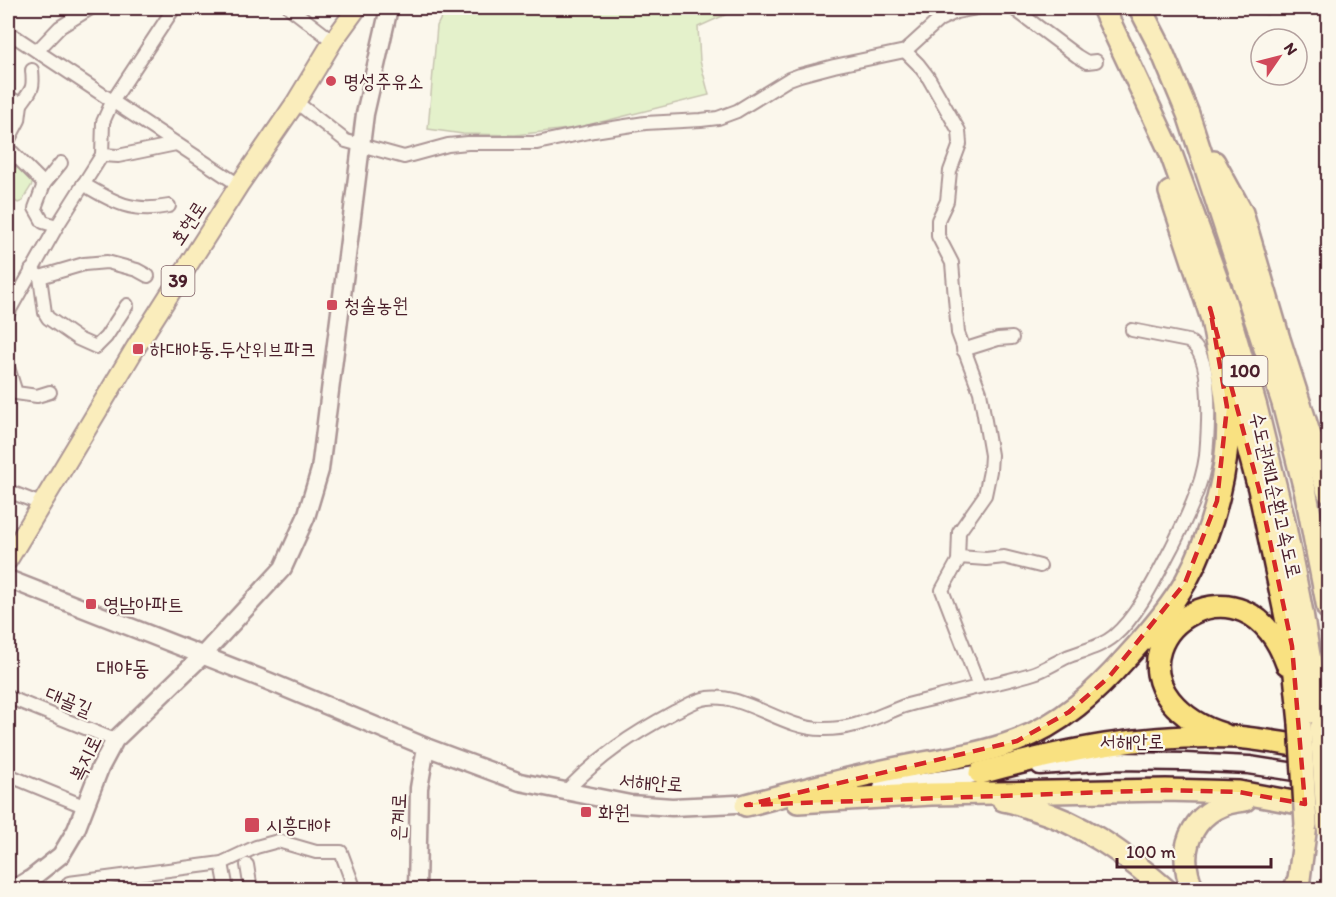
<svg xmlns="http://www.w3.org/2000/svg" width="1336" height="897" font-family="Itim,'Poor Story',sans-serif">
<rect width="100%" height="100%" fill="#fbf7ec"/>
<filter id="ink" filterUnits="userSpaceOnUse"><feTurbulence type="fractalNoise" baseFrequency=".0167" numOctaves="2"/><feDisplacementMap in="SourceGraphic" scale="12" xChannelSelector="R" yChannelSelector="G"/><feConvolveMatrix kernelMatrix="1 2 1 2 8 2 1 2 1" color-interpolation-filters="sRGB"/></filter>
<g filter="url(#ink)">
<g fill="#c7e9a2" stroke="#888466" stroke-width="1.5">
<polygon points="446,8 749,8 727,14 698,27 700,61 709,95 577,128 515,135 463,134 428,129 437,26"/>
<polygon points="1231,8 1277,8 1267,15"/>
<path d="M 8,160 L 17,168 L 21,168 L 33,181 C 33,186 25,193 23,201 L 18,203 L 8,197 Z"/>
</g>
<g fill="none" stroke-linecap="round" stroke-linejoin="round">
<defs>
<g id="street">
<polyline points="290,8 333,41"/>
<polyline points="1013,8 1077,56 1087,62 1096,61"/>
<polyline points="8,32 239,185"/>
<polyline points="37,51 60,27 91,8"/>
<polyline points="905,51 918,64 928,77 959,131 960,144 950,171 947,201 938,220 938,236 952,263 958,333 980,392 991,455 990,471 985,495 959,532 958,561 942,590 979,686"/>
<path d="M 8,97 L 21,104 C 32,89 34,89 32,70"/>
<polyline points="296,102 346,141 404,157 448,145 468,143 537,143 594,131 645,123 701,120 718,118 737,111 789,79 800,75 834,66 905,51 939,20 956,12 977,8"/>
<polyline points="8,141 19,120 21,104"/>
<polyline points="8,148 44,184 35,208 43,222 57,226"/>
<polyline points="102,155 118,156 176,144"/>
<polyline points="44,184 61,163"/>
<path d="M 83,184 C 115,203 132,213 169,206"/>
<polyline points="31,270 40,277 45,313 48,318 78,339 96,347 106,337 127,305"/>
<polyline points="40,277 84,264 107,262 137,270 148,276"/>
<polyline points="8,313 57,226 102,155 103,122 112,102 174,8"/>
<polyline points="963,350 998,339 1012,338"/>
<polyline points="8,367 16,393 37,396 50,392"/>
<polyline points="8,491 41,504"/>
<polyline points="959,557 986,559 1004,557 1040,566"/>
<polyline points="8,697 115,740"/>
<polyline points="8,775 86,807"/>
<path d="M 566,791 C 600,756 631,735 674,712 C 685,707 696,699 708,698 C 745,693 784,730 824,729 C 855,729 871,719 899,708 C 911,703 926,701 939,697 C 970,688 1003,683 1034,673 C 1046,669 1056,662 1067,657 C 1082,651 1101,647 1114,636 C 1138,616 1157,575 1172,547 C 1186,519 1202,487 1206,456 C 1208,431 1215,354 1188,341 L 1132,330"/>
<polyline points="222,863 227,890"/>
<polyline points="247,865 251,890"/>
<polyline points="70,890 69,883 222,863 256,847 278,841 316,852 341,852 355,890"/>
<polyline points="400,890 417,888"/>
</g>
<g id="secondary">
<polyline points="8,579 268,681 426,747 520,782 630,804 672,807 758,803"/>
<polyline points="1040,766 1116,761 1184,762 1249,765 1328,777"/>
<polyline points="882,788 990,772"/>
<polyline points="12,890 32,878 61,855 76,830 100,768 115,740 203,655 283,568 306,517 320,470 365,114 389,8"/>
<polyline points="417,890 419,788 426,747"/>
</g>
<polyline id="primary" points="8,560 136,347 239,185 296,102 333,41 357,8"/>
<g id="highway">
<polyline points="1103,8 1170,151 1225,302 1256,407 1283,517 1302,613 1321,728"/>
<polyline points="1140,8 1160,47 1188,114 1283,403 1306,494 1328,608"/>
<polyline points="1214,162 1242,213 1279,339 1328,492"/>
<polyline points="1170,192 1213,322"/>
<polyline points="1234,395 1259,489 1292,646 1300,723"/>
<path d="M 1223,734 C 1202,728 1184,717 1170,700 C 1117,632 1245,548 1287,664"/>
<path d="M 980,773 C 1065,750 1145,733 1235,737 C 1262,739 1290,745 1317,748"/>
<path d="M 1003,800 C 1012,801 1022,805 1030,808 C 1083,823 1125,854 1166,890"/>
<polyline points="798,802 931,794 1166,790 1239,792 1320,807"/>
<path d="M 746,805 C 793,793 840,780 888,770 C 930,761 976,756 1016,741 C 1062,724 1096,692 1127,657 C 1148,634 1171,608 1186,581 C 1213,532 1232,463 1227,406 C 1224,373 1215,340 1210,308"/>
<path d="M 1193,890 C 1173,845 1197,804 1245,800"/>
<polyline points="1294,890 1299,879 1306,825"/>
</g>
</defs>
<use href="#street" stroke="#4a1f2b" stroke-width="16"/>
<use href="#secondary" stroke="#4a1f2b" stroke-width="21"/>
<use href="#primary" stroke="#4a1f2b" stroke-width="22"/>
<use href="#highway" stroke="#4a1f2b" stroke-width="26"/>
<use href="#street" stroke="#fbf7ec" stroke-width="12"/>
<use href="#secondary" stroke="#fbf7ec" stroke-width="16"/>
<use href="#primary" stroke="#f9e181" stroke-width="18"/>
<use href="#highway" stroke="#f9e181" stroke-width="21"/>
<defs>
<g id="highway-bridge">
<polyline points="1300,723 1306,825"/>
<polyline points="1321,728 1328,829"/>
</g>
</defs>
<use href="#highway-bridge" stroke="#4a1f2b" stroke-width="26" stroke-linecap="butt"/>
<use href="#highway-bridge" stroke="#f9e181" stroke-width="21"/>
</g>
</g>
<path d="M0 0H1336V897H0ZM 1210,308 L 1259,489 L 1292,646 L 1305,804 L 1239,792 L 1166,790 L 746,805 L 1017,741 L 1069,712 L 1109,677 L 1185,583 L 1217,501 L 1227,407 Z" fill="#fbf7ec" fill-opacity=".55" fill-rule="evenodd"/>
<path fill="none" stroke="#d62828" stroke-width="4.5" stroke-dasharray="12 8" stroke-linejoin="round" d="M 1210,308 L 1259,489 L 1292,646 L 1305,804 L 1239,792 L 1166,790 L 746,805 L 1017,741 L 1069,712 L 1109,677 L 1185,583 L 1217,501 L 1227,407 Z"/>
<g fill="#d1495b" stroke="#fbf7ec" stroke-width="2">
<circle cx="331" cy="81" r="6"/>
<rect x="326" y="299" width="12" height="12" rx="3"/>
<rect x="132" y="343" width="12" height="12" rx="3"/>
<rect x="85" y="598" width="12" height="12" rx="3"/>
<rect x="580" y="806" width="12" height="12" rx="3"/>
<rect x="244" y="817" width="16" height="16" rx="3"/>
</g>
<g text-anchor="middle" dominant-baseline="central" stroke-width="4.5" stroke-linejoin="round" paint-order="stroke">
<g fill="#fbf7ec" stroke="#7f6065" stroke-width="1.5">
<rect x="161.5" y="266" width="33" height="30" rx="4.5"/>
<rect x="1222.5" y="356" width="45" height="30" rx="4.5"/>
</g>
<g font-size="18" font-weight="bold" fill="#4a1f2b">
<text x="178" y="281">39</text>
<text x="1245" y="371">100</text>
</g>
<g font-size="20" fill="#4a1f2b" stroke="#fbf7ec" text-anchor="start">
<text x="343" y="81">명성주유소</text>
<text x="344" y="305">청솔농원</text>
<text x="150" y="349">하대야동.두산위브파크</text>
<text x="103" y="604">영남아파트</text>
<text x="598" y="812">화원</text>
<text x="266" y="825">시흥대야</text>
</g>
<g font-size="20" fill="#4a1f2b" stroke="#fbf7ec">
<text transform="translate(188 223) rotate(-57)">호현로</text>
<text transform="translate(1276 495) rotate(77)">수도권제1순환고속도로</text>
<text transform="translate(69 701) rotate(22)">대골길</text>
<text x="1132" y="741">서해안로</text>
<text transform="translate(85 758) rotate(-64)">복지로</text>
<text transform="translate(651 782) rotate(4)">서해안로</text>
<text transform="translate(398 817) rotate(-88)">은계로</text>
</g>
<g font-size="22" fill="#4a1f2b" stroke="#fbf7ec">
<text x="123" y="667">대야동</text>
</g>
</g>
<rect width="1336" height="897" fill="none" stroke="#fbf7ec" stroke-width="30"/>
<rect x="15" y="15" width="1306" height="867" fill="none" stroke="#4a1f2b" stroke-width="2" filter="url(#ink)"/>
<g transform="translate(1279 57) rotate(55)"><circle r="28" fill="#fbf7ec" stroke="#b4a19f" stroke-width="1.5"/>
<path d="M0-4.5L10 22L0 15L-10 22Z" fill="#d1495b"/>
<text y="-9" font-size="16" font-weight="bold" text-anchor="middle" fill="#4a1f2b">N</text>
</g>
<path d="M1117 858v9h154v-9" fill="none" stroke="#4a1f2b" stroke-width="3"/>
<text x="1126" y="858" font-size="18" fill="#4a1f2b" stroke="#fbf7ec" stroke-width="4.5" paint-order="stroke">100 m</text>
</svg>
